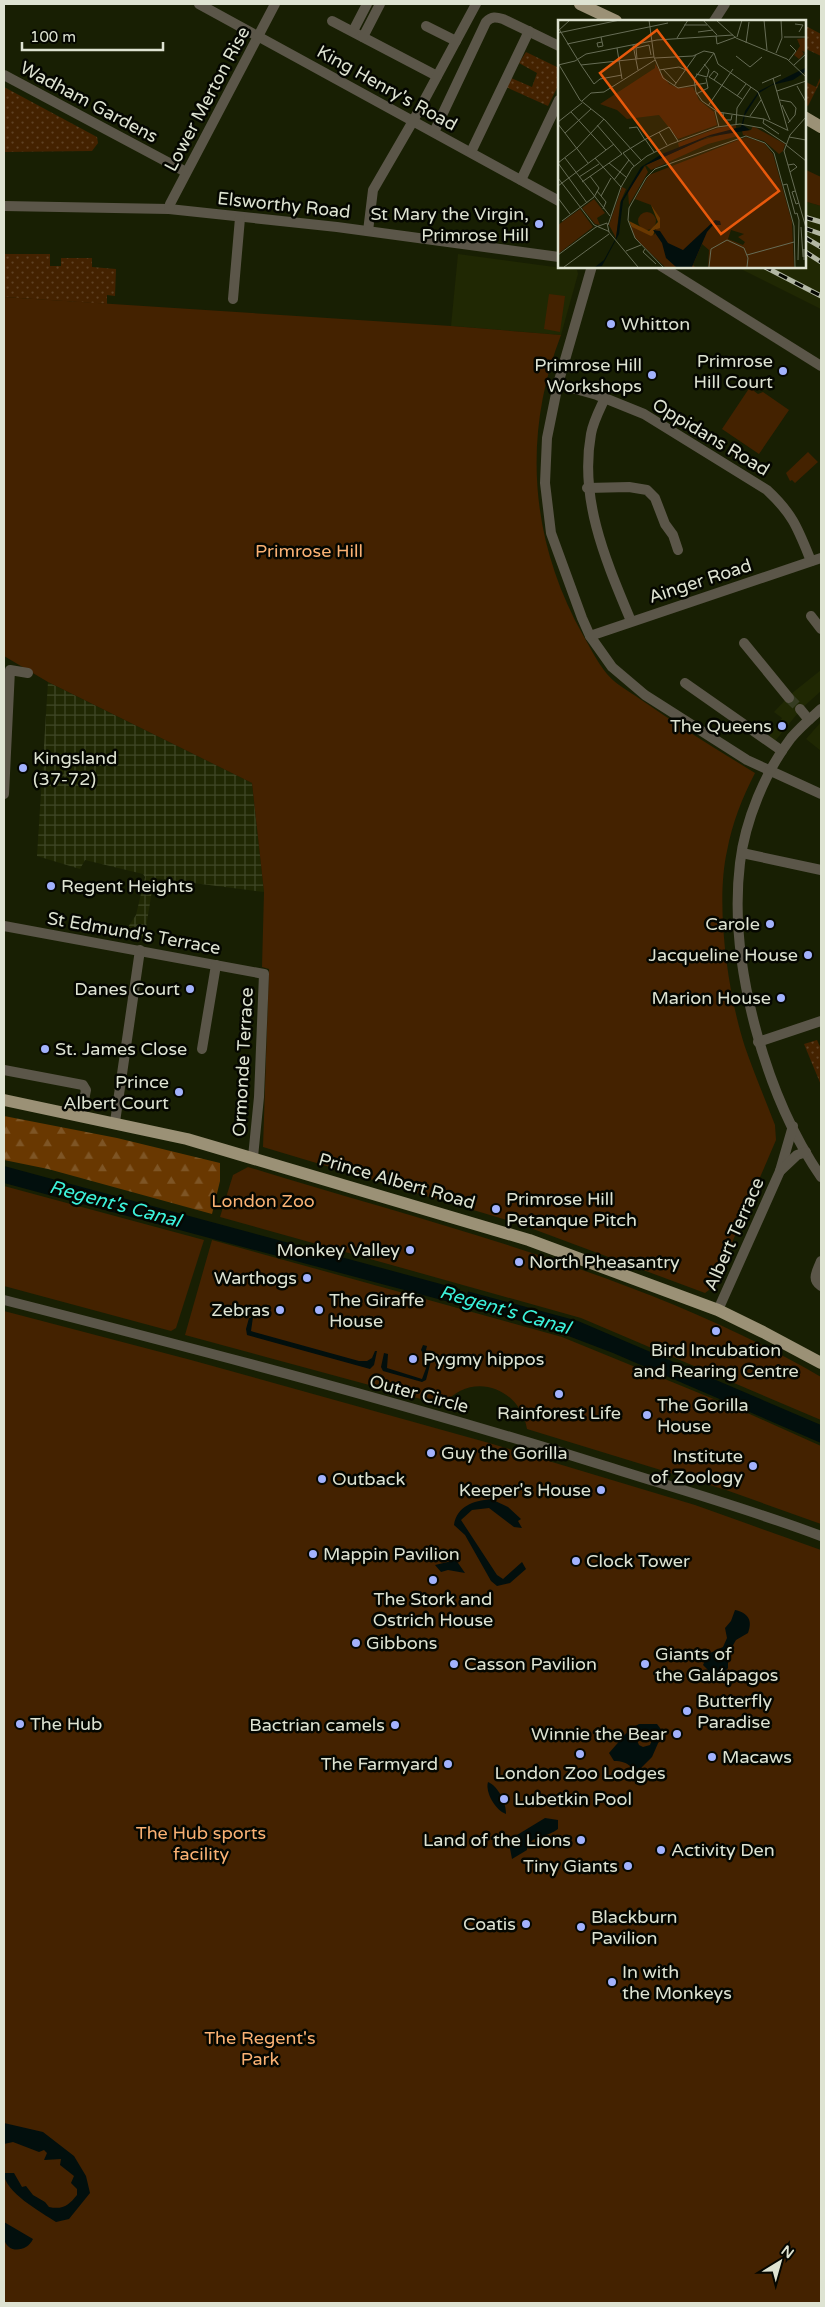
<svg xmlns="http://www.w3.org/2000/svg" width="825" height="2307" font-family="'Varela Round',sans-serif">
<defs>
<pattern id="industrial-grid" width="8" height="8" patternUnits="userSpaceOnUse" patternTransform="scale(1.25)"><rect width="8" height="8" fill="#202803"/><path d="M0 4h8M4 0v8" fill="none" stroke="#404727"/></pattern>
<pattern id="grass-dots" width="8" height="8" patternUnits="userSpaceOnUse" patternTransform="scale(1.25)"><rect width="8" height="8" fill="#420"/><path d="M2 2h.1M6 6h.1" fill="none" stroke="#5f4224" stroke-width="1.8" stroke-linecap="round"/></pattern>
<pattern id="forest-firs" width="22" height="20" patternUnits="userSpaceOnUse" patternTransform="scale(1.25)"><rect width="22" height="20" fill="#693801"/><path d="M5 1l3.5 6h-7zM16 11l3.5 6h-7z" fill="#7e5525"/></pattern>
</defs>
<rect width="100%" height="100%" fill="#181f03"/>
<g fill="#202803">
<polygon points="804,201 821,206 821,309 735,266 804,266"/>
<polygon points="458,254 577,270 578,274 561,335 451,326"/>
<polygon points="821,670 821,691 802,708 775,741 769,736 782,718 774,712 791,694"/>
<polygon points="821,722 821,751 806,739"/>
</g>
<polygon fill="url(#industrial-grid)" points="48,682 252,783 264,892 154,878 144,940 127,936 128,927 136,915 145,877 143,874 85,860 80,869 37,856"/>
<g fill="url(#grass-dots)">
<polygon points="804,25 821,34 821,56 804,48"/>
<polygon points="526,52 559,68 559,84 548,106 506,87 511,78 532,87 537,73 519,63"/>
<polygon points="821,76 821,80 808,106 804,104 804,81 816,87"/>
<polygon points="4,87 97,137 98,143 92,151 4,152"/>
<polygon points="4,254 50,254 50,266 61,266 61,258 92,258 92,267 116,269 115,296 107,295 107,304 4,297"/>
<polygon points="817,1040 821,1049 821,1085 804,1044"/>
</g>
<polygon fill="url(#forest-firs)" points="4,1116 117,1138 220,1163 220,1181 212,1214 48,1169 4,1160"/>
<g fill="#420">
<polygon points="804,169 821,177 821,206 804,201"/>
<polygon points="549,294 565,296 560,332 544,329"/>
<path d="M 4,297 L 451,326 L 561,335 C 522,436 530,541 583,635 C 590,647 597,662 607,674 C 615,684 629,691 640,699 C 677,725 716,749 755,773 C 742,798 732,824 727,851 C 715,904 728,995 745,1047 C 754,1073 765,1099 775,1125 L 776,1140 L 713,1287 L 705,1293 L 517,1223 L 263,1147 L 269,969 L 262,967 L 264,892 L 252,783 L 48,682 L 4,656 Z"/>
<polygon points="752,384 756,387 754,391 758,394 763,392 789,410 759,454 722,429"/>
<polygon points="808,452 818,462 795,483 792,480 790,481 786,473"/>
<path d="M 248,1167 C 442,1227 644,1274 821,1377 L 821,1420 L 581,1318 L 220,1217 L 233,1175 Z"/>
<polygon points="4,1186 204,1240 176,1328 171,1331 4,1286"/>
<path d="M 212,1240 L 562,1337 L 743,1411 L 821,1446 L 821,1524 L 726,1490 L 527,1429 C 520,1387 471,1370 443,1405 L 185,1335 Z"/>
<polygon points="4,1311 191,1360 489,1443 695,1505 821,1550 821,2303 4,2303"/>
</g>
<g fill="#020f0d" fill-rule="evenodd">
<polygon points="4,1166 578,1321 821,1425 821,1443 613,1353 550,1329 4,1183"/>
<polygon points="252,1317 253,1317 251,1331 254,1332 359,1361 367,1361 372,1358 375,1351 377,1351 374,1365 370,1369 247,1335 246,1329 249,1318"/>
<polygon points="423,1345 427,1346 426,1350 431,1361 426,1380 422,1382 383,1371 381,1367 384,1353 388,1354 387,1368 422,1379 428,1363 421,1350"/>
<path d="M 491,1499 L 508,1507 L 521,1519 L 518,1521 L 522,1528 L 514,1527 L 489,1508 L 472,1510 L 461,1520 L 497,1575 L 503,1579 L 522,1562 L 526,1569 L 510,1583 L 497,1586 L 491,1581 L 465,1535 L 454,1525 C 457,1506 473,1501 491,1499 Z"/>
<polygon points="456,1560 465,1573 448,1570 441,1572 435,1565"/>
<path d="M 735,1610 C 748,1613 753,1620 748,1633 L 736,1640 L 728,1654 L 728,1668 L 718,1680 L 703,1665 L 708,1654 L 723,1647 L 727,1638 L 725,1628 L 731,1621 Z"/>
<circle cx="379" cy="1621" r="8"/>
<path d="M 639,1724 L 657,1724 L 663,1732 L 652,1757 L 639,1770 C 628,1768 630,1761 614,1761 L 609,1753 L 630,1729 ZM 640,1734 L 650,1737 L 652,1740 L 650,1745 L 643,1747 L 639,1745 L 636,1738 Z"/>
<path d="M 488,1782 C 499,1787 506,1803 506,1814 C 495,1810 485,1792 488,1782 Z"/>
<path d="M 545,1818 L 558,1820 L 558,1829 C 548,1837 535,1835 527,1845 L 527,1850 L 512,1859 L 509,1843 L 517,1835 Z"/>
<path d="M 4,2123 L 43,2132 L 74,2156 L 86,2176 L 90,2193 L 69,2219 L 56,2222 C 41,2212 4,2192 4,2173 L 14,2173 L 22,2187 L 26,2186 L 33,2195 L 45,2202 L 49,2207 C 63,2210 69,2205 77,2195 L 77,2189 L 71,2183 L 74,2176 L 60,2165 L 61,2159 L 44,2160 L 47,2153 L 44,2150 L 39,2152 L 13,2142 L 4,2144 Z"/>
<path d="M 4,2222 L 33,2239 C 28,2251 8,2255 4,2239 C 2,2234 4,2227 4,2222 Z"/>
</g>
<polygon fill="#181f03" points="461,1286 469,1288 463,1309 455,1307"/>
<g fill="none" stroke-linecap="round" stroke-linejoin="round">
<polyline stroke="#363c22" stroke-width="10" stroke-dasharray="10 5" stroke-linecap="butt" points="789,698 800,709"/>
<g stroke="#5b5649" stroke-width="10">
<polyline points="199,4 559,201"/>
<polyline points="332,21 437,76"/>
<polyline points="714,21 725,4"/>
<polyline points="426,26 456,41"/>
<polyline points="353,31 367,4"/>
<polyline points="363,37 380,4"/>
<polyline points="4,75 186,172"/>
<path d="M 434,132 L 486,22 C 492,16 496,17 503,19 L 559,46"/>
<polyline points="471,152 529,31"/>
<polyline points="521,180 559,100"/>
<polyline points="4,206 169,209 337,227 559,257"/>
<polyline points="169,209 170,204 275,4"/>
<polyline points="368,231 373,190 413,121 476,4"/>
<polyline points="592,266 558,384 547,438 545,483 551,533 582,618 590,636 612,667 645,695 747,760 821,794"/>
<polyline points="661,266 821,366"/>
<polyline points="233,299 240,218"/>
<path d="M 558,384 L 597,395 L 644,414 L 767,490 C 793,514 798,529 811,561"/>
<path d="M 605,398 C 600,409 593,422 591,434 C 579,500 606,561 631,621"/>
<polyline points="587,488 629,487 647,490 655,498 665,524 673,535 678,550"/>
<polyline points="811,616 821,629"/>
<polyline points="590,636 821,558"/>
<polyline points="744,643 789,698"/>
<polyline points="685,683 782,751"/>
<polyline points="800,709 809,720"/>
<path d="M 821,709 C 811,718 800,727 791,738 C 765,772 745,821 740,863 C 728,962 765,1095 821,1177"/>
<polyline points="4,794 10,670 28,673"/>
<polyline points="742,853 821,870"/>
<polyline points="4,926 264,974 259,1097 253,1157"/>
<polyline points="758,1042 821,1021"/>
<polyline points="202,1049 216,965"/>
<polyline points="4,1070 83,1085 86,1090 81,1115"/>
<polyline points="115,1122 140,950"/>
<polyline points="780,1171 793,1126"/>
<path d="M 821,1261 C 817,1272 811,1279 821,1286"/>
<path d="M 4,1300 C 204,1351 404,1403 602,1465 C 675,1488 749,1509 821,1536"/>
<polyline points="718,1310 780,1171 797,1155 806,1152"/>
</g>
<g stroke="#9b9176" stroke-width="12">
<polyline points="580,4 616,21"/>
<polyline points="804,117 821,127"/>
<polyline points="4,1100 187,1139 529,1240 718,1310 763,1332 821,1363"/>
</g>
<defs>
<g id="rail">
<polyline points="804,217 821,222"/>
<polyline points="804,228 821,234"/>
<polyline points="804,237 821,247"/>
<polyline points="804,251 821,262"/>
<polyline points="763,266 821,296"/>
</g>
</defs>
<use href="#rail" stroke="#b2b7a4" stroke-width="5"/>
<use href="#rail" stroke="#050701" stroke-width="3" stroke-dasharray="9" stroke-linecap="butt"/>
</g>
<g fill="#a2b2fd" stroke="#050701" stroke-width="2">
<circle cx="539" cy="224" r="5"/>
<circle cx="611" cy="324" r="5"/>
<circle cx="783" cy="371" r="5"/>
<circle cx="652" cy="375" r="5"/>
<circle cx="782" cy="726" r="5"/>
<circle cx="23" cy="768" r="5"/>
<circle cx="51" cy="886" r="5"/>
<circle cx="770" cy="924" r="5"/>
<circle cx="808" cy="955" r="5"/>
<circle cx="190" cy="989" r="5"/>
<circle cx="781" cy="998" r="5"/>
<circle cx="45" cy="1049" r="5"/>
<circle cx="179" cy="1092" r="5"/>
<circle cx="496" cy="1209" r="5"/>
<circle cx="410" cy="1250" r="5"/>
<circle cx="519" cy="1262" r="5"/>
<circle cx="307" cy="1278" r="5"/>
<circle cx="280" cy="1310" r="5"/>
<circle cx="319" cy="1310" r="5"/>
<circle cx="716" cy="1331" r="5"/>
<circle cx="413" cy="1359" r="5"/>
<circle cx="559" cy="1394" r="5"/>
<circle cx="647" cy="1415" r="5"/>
<circle cx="431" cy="1453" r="5"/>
<circle cx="753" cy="1466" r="5"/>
<circle cx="322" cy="1479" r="5"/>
<circle cx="601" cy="1490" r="5"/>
<circle cx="313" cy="1554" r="5"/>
<circle cx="576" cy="1561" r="5"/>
<circle cx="433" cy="1580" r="5"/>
<circle cx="356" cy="1643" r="5"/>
<circle cx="454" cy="1664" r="5"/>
<circle cx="645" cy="1664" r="5"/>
<circle cx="687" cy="1711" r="5"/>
<circle cx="20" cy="1724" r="5"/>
<circle cx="395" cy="1725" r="5"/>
<circle cx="677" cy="1734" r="5"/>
<circle cx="580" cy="1754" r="5"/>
<circle cx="712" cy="1757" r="5"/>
<circle cx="448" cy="1764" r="5"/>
<circle cx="504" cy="1799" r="5"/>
<circle cx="581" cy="1840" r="5"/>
<circle cx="661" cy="1850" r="5"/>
<circle cx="628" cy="1866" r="5"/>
<circle cx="526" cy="1924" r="5"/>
<circle cx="581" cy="1927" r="5"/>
<circle cx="612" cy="1982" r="5"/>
</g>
<g text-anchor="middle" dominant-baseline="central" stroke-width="5" stroke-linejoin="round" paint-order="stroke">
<g font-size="18" fill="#dee3d2" stroke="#050701">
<text transform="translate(387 88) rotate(29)">King Henry's Road</text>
<text transform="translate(207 99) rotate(-62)">Lower Merton Rise</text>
<text transform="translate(89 102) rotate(28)">Wadham Gardens</text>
<text transform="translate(284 205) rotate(6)">Elsworthy Road</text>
<text transform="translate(711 437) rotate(31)">Oppidans Road</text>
<text transform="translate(700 581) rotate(-18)">Ainger Road</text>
<text transform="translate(134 933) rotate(10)">St Edmund's Terrace</text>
<text transform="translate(243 1062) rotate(-87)">Ormonde Terrace</text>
<text transform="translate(397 1181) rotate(16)">Prince Albert Road</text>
<text transform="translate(734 1234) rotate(-66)">Albert Terrace</text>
<text transform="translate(419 1394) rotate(15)">Outer Circle</text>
</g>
<g font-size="18" fill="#dee3d2" stroke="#050701" text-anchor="start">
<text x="529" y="214" text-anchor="end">St Mary the Virgin,<tspan x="529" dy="21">Primrose Hill</tspan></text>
<text x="621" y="324">Whitton</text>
<text x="773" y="361" text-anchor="end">Primrose<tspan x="773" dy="21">Hill Court</tspan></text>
<text x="642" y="365" text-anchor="end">Primrose Hill<tspan x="642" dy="21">Workshops</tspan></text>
<text x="772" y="726" text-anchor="end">The Queens</text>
<text x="33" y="758">Kingsland<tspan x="33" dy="21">(37-72)</tspan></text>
<text x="61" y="886">Regent Heights</text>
<text x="760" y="924" text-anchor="end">Carole</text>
<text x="798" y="955" text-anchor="end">Jacqueline House</text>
<text x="180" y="989" text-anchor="end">Danes Court</text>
<text x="771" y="998" text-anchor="end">Marion House</text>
<text x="55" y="1049">St. James Close</text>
<text x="169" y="1082" text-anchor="end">Prince<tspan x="169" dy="21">Albert Court</tspan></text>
<text x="506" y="1199">Primrose Hill<tspan x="506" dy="21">Petanque Pitch</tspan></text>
<text x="400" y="1250" text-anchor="end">Monkey Valley</text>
<text x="529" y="1262">North Pheasantry</text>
<text x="297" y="1278" text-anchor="end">Warthogs</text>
<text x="329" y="1300">The Giraffe<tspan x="329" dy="21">House</tspan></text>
<text x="270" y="1310" text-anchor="end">Zebras</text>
<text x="716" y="1350" text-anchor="middle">Bird Incubation<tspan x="716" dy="21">and Rearing Centre</tspan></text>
<text x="423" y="1359">Pygmy hippos</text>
<text x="657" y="1405">The Gorilla<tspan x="657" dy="21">House</tspan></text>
<text x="559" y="1413" text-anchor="middle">Rainforest Life</text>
<text x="441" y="1453">Guy the Gorilla</text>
<text x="743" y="1456" text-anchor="end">Institute<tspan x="743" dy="21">of Zoology</tspan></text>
<text x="332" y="1479">Outback</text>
<text x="591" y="1490" text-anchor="end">Keeper's House</text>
<text x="323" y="1554">Mappin Pavilion</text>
<text x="586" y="1561">Clock Tower</text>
<text x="433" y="1599" text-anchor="middle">The Stork and<tspan x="433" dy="21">Ostrich House</tspan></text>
<text x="366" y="1643">Gibbons</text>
<text x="655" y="1654">Giants of<tspan x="655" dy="21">the Galápagos</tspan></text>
<text x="464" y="1664">Casson Pavilion</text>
<text x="697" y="1701">Butterfly<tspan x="697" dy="21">Paradise</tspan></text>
<text x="30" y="1724">The Hub</text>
<text x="385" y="1725" text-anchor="end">Bactrian camels</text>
<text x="667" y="1734" text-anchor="end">Winnie the Bear</text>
<text x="722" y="1757">Macaws</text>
<text x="438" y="1764" text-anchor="end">The Farmyard</text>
<text x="580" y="1773" text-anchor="middle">London Zoo Lodges</text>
<text x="514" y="1799">Lubetkin Pool</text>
<text x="571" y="1840" text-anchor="end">Land of the Lions</text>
<text x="671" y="1850">Activity Den</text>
<text x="618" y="1866" text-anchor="end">Tiny Giants</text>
<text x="591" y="1917">Blackburn<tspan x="591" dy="21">Pavilion</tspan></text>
<text x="516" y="1924" text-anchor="end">Coatis</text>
<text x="622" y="1972">In with<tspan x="622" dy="21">the Monkeys</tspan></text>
</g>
<g font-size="18" fill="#fbb274" stroke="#050701">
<text x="309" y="551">Primrose Hill</text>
<text x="263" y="1201">London Zoo</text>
<text x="201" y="1833">The Hub sports<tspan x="201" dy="21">facility</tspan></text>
<text x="260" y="2038">The Regent's<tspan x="260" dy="21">Park</tspan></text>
</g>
<g font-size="19" font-style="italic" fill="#3cf3dc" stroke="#050701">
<text transform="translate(115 1204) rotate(15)">Regent's Canal</text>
<text transform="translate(505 1310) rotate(16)">Regent's Canal</text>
</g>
</g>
<g transform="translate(558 20)">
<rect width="248" height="248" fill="#181f03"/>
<path d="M 64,167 L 68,169 L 62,183 L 58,218 L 51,205 ZM80 201a9 9 0 1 1 18 0a9 9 0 1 1-18 0Z" fill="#420"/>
<path d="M 93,185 L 110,193 L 102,211 L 97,209 L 95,216 L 79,220 L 71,201 L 91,211 L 100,202 Z" fill="#693801"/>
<path d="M 247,18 L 247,32 L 244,31 L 246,34 L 241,39 L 236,35 L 242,26 L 239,19 ZM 97,44 L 111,64 L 120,68 L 135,67 L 141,80 L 156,92 L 159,105 L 120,119 L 101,95 L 69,99 L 59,90 L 42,84 L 97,48 ZM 178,105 L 178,108 L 121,127 L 120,123 L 160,108 ZM 195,106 L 227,124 L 225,131 L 221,134 L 206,121 L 185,115 L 184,111 L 193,110 ZM 178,110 L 180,116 L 150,124 L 93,150 L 88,145 L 141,121 ZM 188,117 L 206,123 L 215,134 L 234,202 L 236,247 L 150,247 L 151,230 L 144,224 L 135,245 L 137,247 L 107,247 L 77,218 L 72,206 L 93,216 L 97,214 L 96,210 L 102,208 L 102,198 L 93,185 L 77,179 L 91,155 ZM 173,210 L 186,214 L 180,217 L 187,222 L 185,225 L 170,219 ZM 87,146 L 90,152 L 71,185 L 70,171 ZM 36,179 L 47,193 L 39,198 L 42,205 L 37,204 L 24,188 ZM 22,189 L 35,207 L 0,234 L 0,205 Z" fill="#420" fill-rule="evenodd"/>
<path d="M 247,48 L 247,52 L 235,60 L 214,65 L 201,73 L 187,95 L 185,105 L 192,110 L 150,117 L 86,146 L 65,181 L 61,214 L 44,246 L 37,247 L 46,240 L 58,218 L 63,181 L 83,147 L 104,134 L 152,115 L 183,107 L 187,91 L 201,71 ZM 157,200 L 162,201 L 163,205 L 155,205 L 149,212 L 134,247 L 118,247 L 108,238 L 104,223 L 95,210 L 102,211 L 110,223 L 125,230 Z" fill="#020f0d"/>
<path fill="none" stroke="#676d56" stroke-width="1" d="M 91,0 L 96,37 L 105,58 L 120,68 L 148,63M 145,0 L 159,15M 158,0 L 178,18 L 229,39 L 248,57M 206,0 L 209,30M 223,0 L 224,18M 237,4 L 245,5 L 241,12M 126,5 L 149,5M 1,9 L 23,45 L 96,37M 0,11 L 12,0M 140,12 L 155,10M 0,13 L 62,0M 158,16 L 159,24 L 178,17M 43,17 L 45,26 L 40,27 L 39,23 L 44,22M 179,17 L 184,0M 226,17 L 248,17M 119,18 L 130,0M 188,23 L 191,2M 9,24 L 110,3M 75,25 L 80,50M 59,28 L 64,59M 156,33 L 136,59 L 138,72 L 144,81 L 160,92 L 206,99 L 229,110M 156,33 L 160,44 L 200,72 L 212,100M 218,33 L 224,18M 178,36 L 192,47 L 204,37M 97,38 L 135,36 L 146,31 L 156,33M 79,39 L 78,28 L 91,25 L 93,35M 231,40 L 238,31 L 232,25M 0,43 L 22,80 L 47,100 L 83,140M 0,45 L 17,41 L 28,34 L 99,20 L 175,15M 23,45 L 36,64M 236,45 L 248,34M 105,49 L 118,63M 101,50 L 121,47 L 128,50M 138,54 L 149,57 L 151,50 L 146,44M 215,58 L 230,111M 156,60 L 160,54 L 156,51 L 151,57 L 156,60 L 184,79M 204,63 L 223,55M 36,64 L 42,59 L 64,55M 116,66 L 138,35M 239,66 L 248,82M 219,71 L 248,61M 138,74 L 150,68 L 148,58M 179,76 L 188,64M 222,80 L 233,82 L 238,88 L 237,95 L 230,103M 24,81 L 33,73 L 46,72 L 97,40M 224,85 L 232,102M 150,86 L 175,49M 157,91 L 161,107M 13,92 L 48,130M 165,93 L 166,100 L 173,100 L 174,95M 192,96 L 203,80M 248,97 L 232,115 L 226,131 L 248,208M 206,99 L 205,103 L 221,114M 0,102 L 24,83M 0,104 L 30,143M 178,104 L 179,88 L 193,67M 71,108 L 79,107 L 87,120M 101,112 L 109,125M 7,113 L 33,89M 231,117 L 248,120M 87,119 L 96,132M 228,125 L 248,141M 7,138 L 52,196M 37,138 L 63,167M 0,143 L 19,128 L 46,99M 0,143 L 29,183M 51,143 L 68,157M 230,145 L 236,144 L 239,147 L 232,152M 76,146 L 65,133 L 86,120 L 111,107 L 120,121M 21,157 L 41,144M 0,158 L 36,205 L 50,211 L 80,247M 56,160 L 71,140M 24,162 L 64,134 L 39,105M 225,165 L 229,164 L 237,194M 0,166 L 56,124M 39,171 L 48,182 L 45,189M 237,171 L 234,172 L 238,184 L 241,183M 43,176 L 53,158M 0,178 L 12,194M 237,194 L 239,193 L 241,200 L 240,240M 4,201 L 36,177 L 41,168 L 32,156M 50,205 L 63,167 L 74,148 L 89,136 L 113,124 L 159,107 L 182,104 L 204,108 L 228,124M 243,207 L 245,237M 87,229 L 85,232 L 98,244M 68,231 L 83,225M 0,235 L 38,207 L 49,203 L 51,212M 189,235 L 236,222M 246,237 L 246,229 L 246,240M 6,247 L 51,214M 105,247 L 77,218 L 70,200 L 71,188 L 88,158 L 97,149 L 188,116 L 207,123 L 216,133 L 236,206 L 237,247M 151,247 L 153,229 L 169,220 L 186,228 L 190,238 L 189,247"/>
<path fill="#e8590c" fill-opacity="0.15" stroke="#e8590c" stroke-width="2.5" d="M 99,10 L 221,171 L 163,214 L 42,53 Z"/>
<rect width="248" height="248" fill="none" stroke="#dee3d2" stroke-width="2.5"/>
</g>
<rect width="825" height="2307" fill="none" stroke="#dee3d2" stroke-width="10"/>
<g transform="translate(780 2262) rotate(37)" stroke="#050701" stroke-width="4" paint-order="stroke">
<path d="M0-4L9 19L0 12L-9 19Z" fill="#dee3d2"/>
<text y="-8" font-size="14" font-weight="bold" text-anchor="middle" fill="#dee3d2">N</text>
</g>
<path d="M22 42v8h141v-8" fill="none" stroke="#dee3d2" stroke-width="2.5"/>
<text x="30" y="42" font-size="15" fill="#dee3d2" stroke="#050701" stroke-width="4" paint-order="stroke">100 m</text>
</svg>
